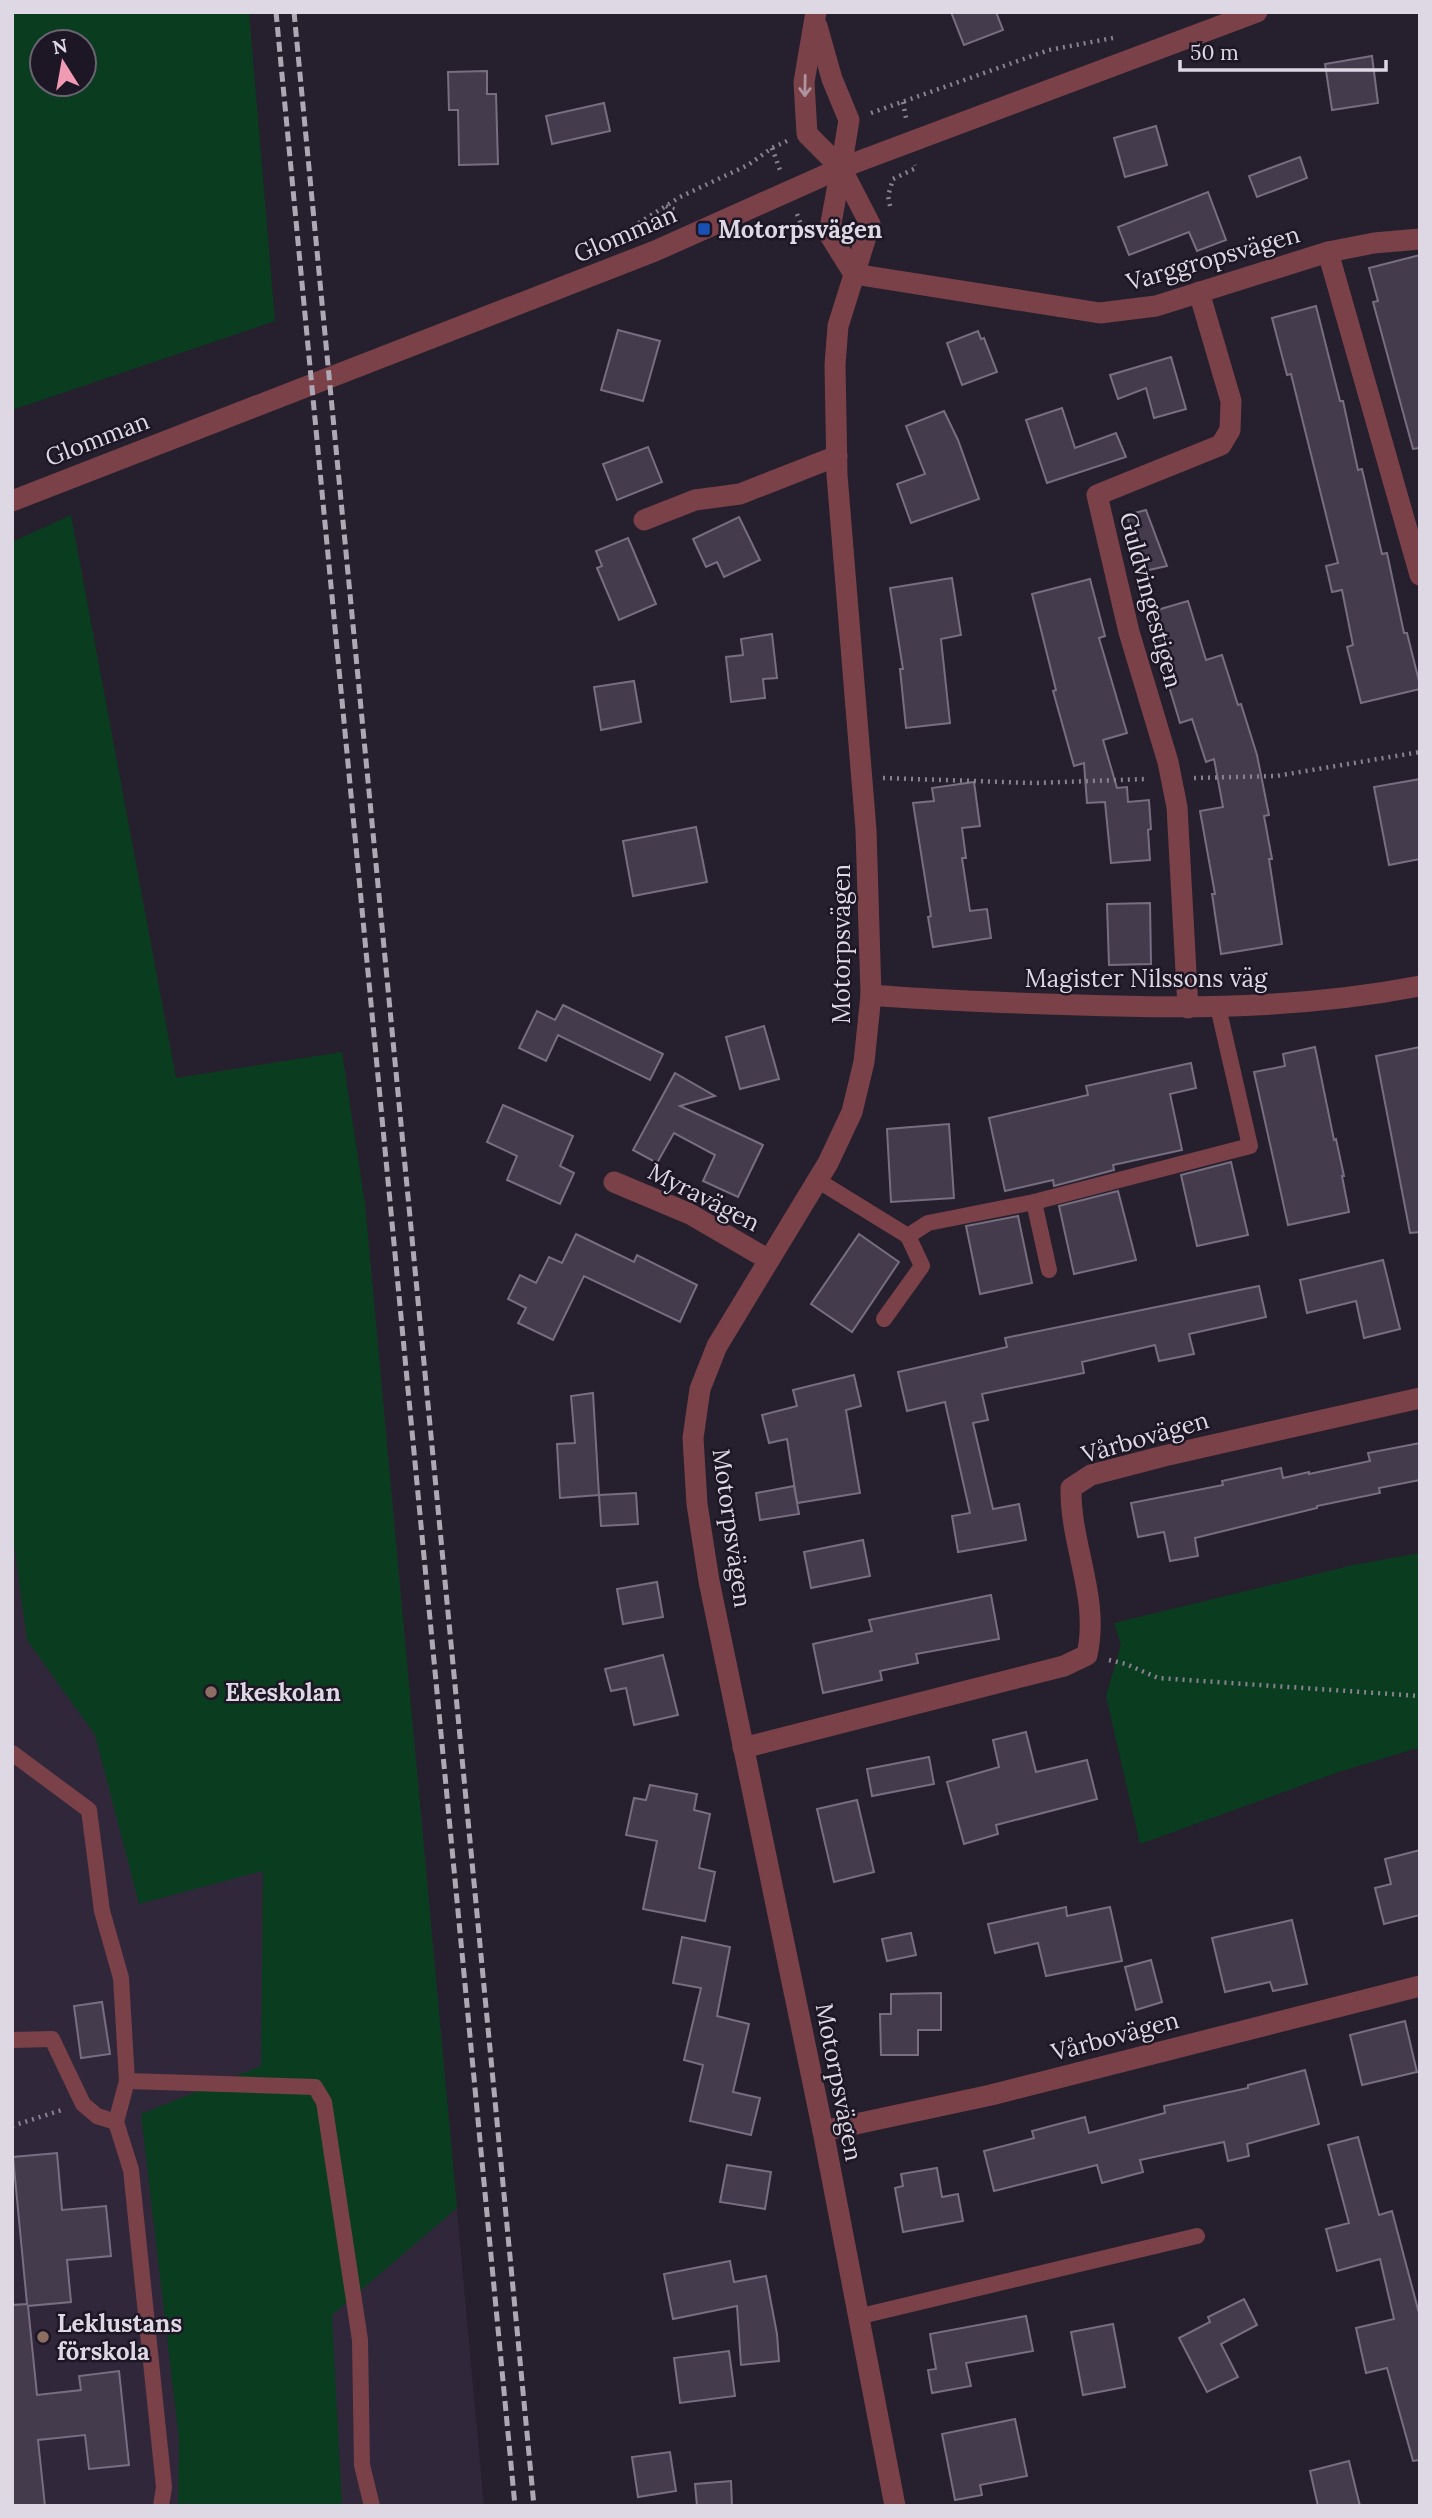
<svg xmlns="http://www.w3.org/2000/svg" width="1432" height="2518" font-family="Lora,serif">
<rect width="100%" height="100%" fill="#261f2e"/>
<polygon fill="#31273b" points="365,1204 484,2506 12,2506 12,1230"/>
<g fill="#0a3d1f" fill-rule="evenodd">
<path d="M 12,12 L 249,12 L 275,321 L 12,410 ZM 42,42 L 84,42 L 84,84 L 42,84 Z"/>
<polygon points="71,515 176,1078 342,1052 365,1204 457,2208 332,2315 342,2506 178,2506 179,2440 141,2114 261,2066 263,1871 139,1904 95,1735 27,1640 12,1529 12,542"/>
<polygon points="1420,1553 1420,1749 1414,1749 1339,1772 1140,1844 1106,1696 1121,1645 1114,1623 1353,1565"/>
</g>
<g fill="#443c4d" stroke="#776f81" stroke-width="2">
<polygon points="951,12 996,12 1003,30 964,45"/>
<polygon points="1372,56 1378,103 1332,110 1325,64"/>
<polygon points="487,71 487,94 496,94 498,164 459,165 458,110 449,110 448,72"/>
<polygon points="604,103 610,131 552,144 546,116"/>
<polygon points="1156,126 1167,165 1125,177 1114,138"/>
<polygon points="1300,157 1307,178 1257,197 1249,176"/>
<polygon points="1208,192 1226,240 1197,251 1189,232 1129,255 1118,227"/>
<polygon points="1420,255 1420,448 1413,449 1373,302 1378,301 1369,268"/>
<polygon points="1316,306 1340,401 1343,401 1358,470 1362,469 1382,554 1387,553 1404,633 1407,633 1420,685 1420,689 1361,703 1347,647 1353,645 1342,590 1332,592 1326,566 1338,563 1291,374 1287,375 1272,318"/>
<polygon points="618,330 660,341 643,401 601,390"/>
<polygon points="978,331 981,339 984,338 997,372 962,385 947,343"/>
<polygon points="1171,357 1186,409 1154,418 1146,388 1118,399 1110,375"/>
<polygon points="1062,408 1075,448 1116,433 1126,457 1047,483 1026,420"/>
<polygon points="944,411 958,440 979,499 911,523 897,484 925,474 906,426"/>
<polygon points="648,447 662,482 617,500 603,464"/>
<polygon points="1146,510 1167,566 1140,572 1127,515"/>
<polygon points="739,517 760,560 724,577 717,562 706,567 693,539"/>
<polygon points="628,538 656,604 619,620 597,568 602,566 596,551"/>
<polygon points="952,578 961,635 941,639 950,723 906,728 900,669 903,669 890,588"/>
<polygon points="1090,579 1105,636 1099,638 1127,733 1103,740 1117,788 1127,787 1128,802 1149,800 1151,829 1148,830 1150,860 1111,863 1105,802 1087,803 1084,763 1074,766 1053,691 1056,690 1032,594"/>
<polygon points="1188,601 1206,660 1222,655 1238,705 1241,704 1257,755 1269,815 1264,816 1272,859 1269,859 1282,944 1221,954 1212,894 1215,894 1200,811 1223,807 1214,759 1206,762 1192,719 1180,723 1147,613"/>
<polygon points="772,634 777,678 763,679 765,698 731,702 726,657 743,655 741,639"/>
<polygon points="634,681 641,722 601,730 594,687"/>
<polygon points="1420,779 1420,859 1389,865 1374,787"/>
<polygon points="974,782 980,826 962,828 966,858 962,858 970,911 987,909 991,938 933,947 928,917 931,916 913,803 934,801 932,788"/>
<polygon points="696,827 707,882 633,896 623,841"/>
<polygon points="1150,903 1151,964 1109,965 1107,904"/>
<polygon points="563,1005 663,1054 650,1080 558,1035 546,1061 519,1048 537,1011 555,1020"/>
<polygon points="764,1026 779,1079 740,1089 726,1037"/>
<polygon points="1315,1047 1334,1140 1336,1139 1344,1176 1342,1176 1349,1212 1288,1225 1254,1072 1285,1066 1283,1054"/>
<polygon points="1420,1047 1420,1232 1410,1233 1376,1056"/>
<polygon points="1191,1063 1196,1088 1170,1094 1182,1150 1113,1165 1114,1170 1054,1186 1053,1180 1005,1191 989,1118 1088,1095 1086,1086"/>
<polygon points="675,1073 715,1096 680,1106 763,1145 738,1197 703,1181 715,1155 674,1133 657,1163 633,1150"/>
<polygon points="503,1105 573,1136 560,1166 574,1173 560,1204 507,1180 517,1156 487,1142"/>
<polygon points="949,1124 954,1198 891,1202 887,1129"/>
<polygon points="1231,1162 1248,1235 1197,1246 1181,1175"/>
<polygon points="1118,1191 1136,1260 1074,1274 1059,1206"/>
<polygon points="1018,1216 1032,1283 980,1294 966,1226"/>
<polygon points="576,1234 634,1262 637,1255 697,1285 680,1322 584,1276 553,1340 518,1323 526,1308 508,1299 520,1275 536,1283 549,1257 562,1263"/>
<polygon points="859,1234 899,1262 852,1332 811,1304"/>
<polygon points="1383,1260 1400,1329 1364,1338 1356,1301 1307,1313 1300,1280"/>
<polygon points="1259,1286 1266,1317 1189,1334 1194,1354 1159,1361 1155,1345 1082,1362 1084,1373 982,1394 988,1420 973,1423 993,1509 1019,1504 1026,1540 958,1552 952,1516 970,1513 945,1402 907,1411 898,1372 1007,1347 1005,1338"/>
<polygon points="854,1375 861,1406 846,1410 860,1493 797,1503 787,1439 769,1443 762,1415 797,1406 793,1390"/>
<polygon points="593,1393 599,1495 560,1498 557,1444 575,1443 571,1396"/>
<polygon points="1420,1443 1420,1480 1379,1488 1380,1493 1317,1506 1317,1508 1195,1538 1198,1556 1170,1561 1164,1532 1138,1537 1131,1503 1223,1485 1222,1481 1281,1468 1283,1478 1309,1472 1309,1474 1370,1461 1368,1453"/>
<polygon points="794,1486 799,1514 760,1520 756,1493"/>
<polygon points="636,1493 638,1524 601,1526 599,1495"/>
<polygon points="863,1540 870,1576 811,1588 804,1552"/>
<polygon points="657,1582 663,1617 623,1624 617,1589"/>
<polygon points="991,1595 999,1639 916,1654 918,1663 880,1671 882,1680 823,1693 813,1644 872,1631 869,1620"/>
<polygon points="663,1655 678,1715 634,1725 626,1688 611,1691 605,1669"/>
<polygon points="1026,1732 1036,1772 1087,1760 1097,1799 996,1825 998,1834 964,1844 947,1782 999,1767 993,1740"/>
<polygon points="929,1757 934,1784 872,1796 867,1769"/>
<polygon points="650,1785 697,1794 694,1810 710,1814 699,1868 715,1872 705,1921 643,1909 657,1841 626,1835 634,1798 646,1800"/>
<polygon points="857,1800 874,1872 834,1882 817,1809"/>
<polygon points="1420,1850 1420,1915 1384,1924 1375,1888 1391,1884 1385,1859"/>
<polygon points="1066,1907 1067,1916 1110,1907 1122,1961 1046,1976 1038,1943 995,1953 988,1924"/>
<polygon points="1292,1920 1307,1984 1273,1991 1270,1982 1225,1992 1212,1938"/>
<polygon points="911,1933 916,1955 887,1961 882,1939"/>
<polygon points="682,1937 730,1947 717,2016 749,2024 733,2092 760,2098 751,2135 690,2121 703,2065 684,2060 701,1988 673,1983"/>
<polygon points="1151,1960 1162,2002 1136,2010 1125,1967"/>
<polygon points="941,1993 941,2030 918,2030 918,2055 881,2055 880,2014 891,2014 891,1994"/>
<polygon points="102,2002 110,2054 81,2058 74,2006"/>
<polygon points="1405,2021 1417,2072 1362,2085 1350,2035"/>
<polygon points="1305,2070 1319,2124 1247,2144 1249,2156 1228,2161 1224,2142 1140,2160 1143,2172 1102,2183 1097,2165 994,2191 984,2151 1034,2138 1032,2131 1085,2117 1089,2133 1165,2113 1164,2106 1248,2088 1248,2085"/>
<polygon points="1358,2137 1379,2215 1392,2211 1420,2317 1420,2460 1413,2461 1387,2368 1366,2373 1356,2328 1394,2319 1380,2259 1337,2271 1326,2229 1349,2223 1328,2145"/>
<polygon points="57,2153 62,2210 106,2206 111,2256 67,2260 71,2302 28,2306 37,2395 81,2390 79,2376 119,2371 129,2465 89,2469 85,2435 38,2440 45,2506 12,2506 12,2305 27,2304 13,2157"/>
<polygon points="727,2165 771,2172 765,2209 720,2202"/>
<polygon points="937,2168 942,2197 958,2194 963,2221 903,2232 895,2188 903,2186 901,2174"/>
<polygon points="730,2261 734,2282 766,2276 777,2334 779,2361 741,2365 737,2306 673,2319 664,2274"/>
<polygon points="1244,2299 1257,2325 1221,2344 1238,2377 1207,2392 1179,2338 1210,2322 1208,2317"/>
<polygon points="1026,2316 1033,2351 966,2363 971,2386 932,2393 928,2370 936,2369 930,2334"/>
<polygon points="1113,2324 1125,2387 1083,2395 1071,2332"/>
<polygon points="729,2351 735,2396 680,2403 674,2358"/>
<polygon points="1015,2419 1027,2476 980,2485 982,2495 955,2500 942,2434"/>
<polygon points="670,2452 676,2491 638,2497 632,2457"/>
<polygon points="1349,2461 1360,2506 1318,2506 1310,2471"/>
<polygon points="731,2481 732,2506 697,2506 695,2484"/>
</g>
<g fill="none" stroke-linecap="round" stroke-linejoin="round">
<g stroke="#88828f" stroke-width="4.5" stroke-dasharray="2 5" stroke-linecap="butt">
<polyline points="903,102 906,118"/>
<polyline points="871,113 1049,50 1113,38"/>
<polyline points="772,148 780,170"/>
<polyline points="666,206 678,211"/>
<polyline points="890,206 888,196 893,179 916,168 915,165"/>
<polyline points="797,214 804,232"/>
<polyline points="615,238 680,197 748,165 772,148 787,141"/>
<polyline points="883,778 1034,783 1147,779"/>
<polyline points="1194,778 1276,776 1420,752"/>
<polyline points="1109,1660 1126,1664 1158,1678 1420,1696"/>
<polyline points="12,2126 62,2110"/>
</g>
<g stroke="#7a4148" stroke-width="16">
<polyline points="817,1180 908,1236 928,1223 1034,1202 1250,1146 1218,1007"/>
<polyline points="1034,1202 1049,1270"/>
<polyline points="884,1319 922,1266 908,1236"/>
<polyline points="12,1753 89,1810 102,1911 121,1978 127,2081 116,2122 131,2170 164,2487 161,2506"/>
<polyline points="12,2040 52,2039 83,2104 97,2116 116,2122"/>
<polyline points="127,2081 315,2087 324,2102 360,2340 362,2465 372,2506"/>
<polyline points="857,2317 1197,2236"/>
</g>
<g stroke="#7a4148" stroke-width="21">
<polyline points="841,168 870,224 838,326 835,365 837,475 866,830 871,995 864,1062 852,1112 828,1163 717,1346 700,1389 693,1438 697,1504 709,1581 823,2131 895,2506"/>
<polyline points="841,168 829,234 854,274"/>
<polyline points="1328,252 1420,575"/>
<polyline points="854,274 1100,313 1156,306 1328,252 1374,243 1420,239"/>
<polyline points="644,520 695,500 740,494 837,456"/>
<path d="M 871,995 C 941,1001 1010,1003 1079,1005 C 1196,1009 1305,1008 1420,986"/>
<polyline points="1188,1008 1177,807 1168,762 1129,632 1097,495 1221,445 1230,430 1231,401 1199,292"/>
<polyline points="614,1182 690,1214 769,1260"/>
<path d="M 743,1748 L 1064,1666 L 1087,1655 C 1100,1598 1070,1545 1071,1488 L 1091,1475 L 1164,1456 L 1420,1398"/>
<polyline points="823,2131 991,2095 1420,1986"/>
</g>
<g stroke="#7a4148" stroke-width="21">
<polyline points="816,12 804,82 807,134 841,168"/>
<polyline points="817,26 832,79 849,120 841,168"/>
<polyline points="12,501 655,251 841,168 1257,12"/>
</g>
<g stroke="#aea8b4" stroke-width="5" stroke-dasharray="10 5" stroke-linecap="butt">
<polyline points="276,12 515,2506"/>
<polyline points="294,12 534,2506"/>
</g>
</g>
<defs><path id="oneway-shaft" d="M-6 0H5M1.5-3L5.5 0L1.5 3" fill="none" stroke-width="1.6" stroke-linecap="round" stroke-linejoin="round" transform="scale(1.75)"/></defs>
<use stroke="#b0949d" href="#oneway-shaft" transform="translate(805 86) rotate(91)"/>
<rect fill="#1a4fb4" stroke="#1d1625" stroke-width="2.5" x="697" y="222" width="14" height="14" rx="3.5"/>
<g fill="#8d6e63" stroke="#1d1625" stroke-width="2.5">
<circle cx="211" cy="1692" r="7"/>
<circle cx="43" cy="2337" r="7"/>
</g>
<g text-anchor="middle" dominant-baseline="central" stroke-width="5" stroke-linejoin="round" paint-order="stroke">
<g font-size="24" font-weight="bold" fill="#ddd8e3" stroke="#1d1625" text-anchor="start">
<text x="718" y="229">Motorpsvägen</text>
<text x="225" y="1692">Ekeskolan</text>
<text x="57" y="2323">Leklustans<tspan x="57" dy="28">förskola</tspan></text>
</g>
<g font-size="24" fill="#ddd8e3" stroke="#1d1625">
<text transform="translate(625 234) rotate(-23)">Glomman</text>
<text transform="translate(1213 258) rotate(-16)">Varggropsvägen</text>
<text transform="translate(97 439) rotate(-21)">Glomman</text>
<text transform="translate(1151 600) rotate(75)">Guldvingestigen</text>
<text transform="translate(841 944) rotate(-90)">Motorpsvägen</text>
<text x="1146" y="978">Magister Nilssons väg</text>
<text transform="translate(704 1197) rotate(27)">Myravägen</text>
<text transform="translate(1145 1437) rotate(-16)">Vårbovägen</text>
<text transform="translate(732 1528) rotate(82)">Motorpsvägen</text>
<text transform="translate(1115 2036) rotate(-15)">Vårbovägen</text>
<text transform="translate(839 2082) rotate(79)">Motorpsvägen</text>
</g>
</g>
<rect width="1432" height="2518" fill="none" stroke="#ddd8e3" stroke-width="28"/>
<g transform="translate(63 63) rotate(349)"><circle r="33" fill="#1d1625" stroke="#6a6471" stroke-width="2"/>
<path d="M0-5L12 26L0 18L-12 26Z" fill="#f09ab4"/>
<text y="-10" font-size="19" font-weight="bold" text-anchor="middle" fill="#ddd8e3">N</text>
</g>
<path d="M1180 60v10h206v-10" fill="none" stroke="#ddd8e3" stroke-width="3.5"/>
<text x="1190" y="60" font-size="21" fill="#ddd8e3" stroke="#1d1625" stroke-width="5" paint-order="stroke">50 m</text>
</svg>
